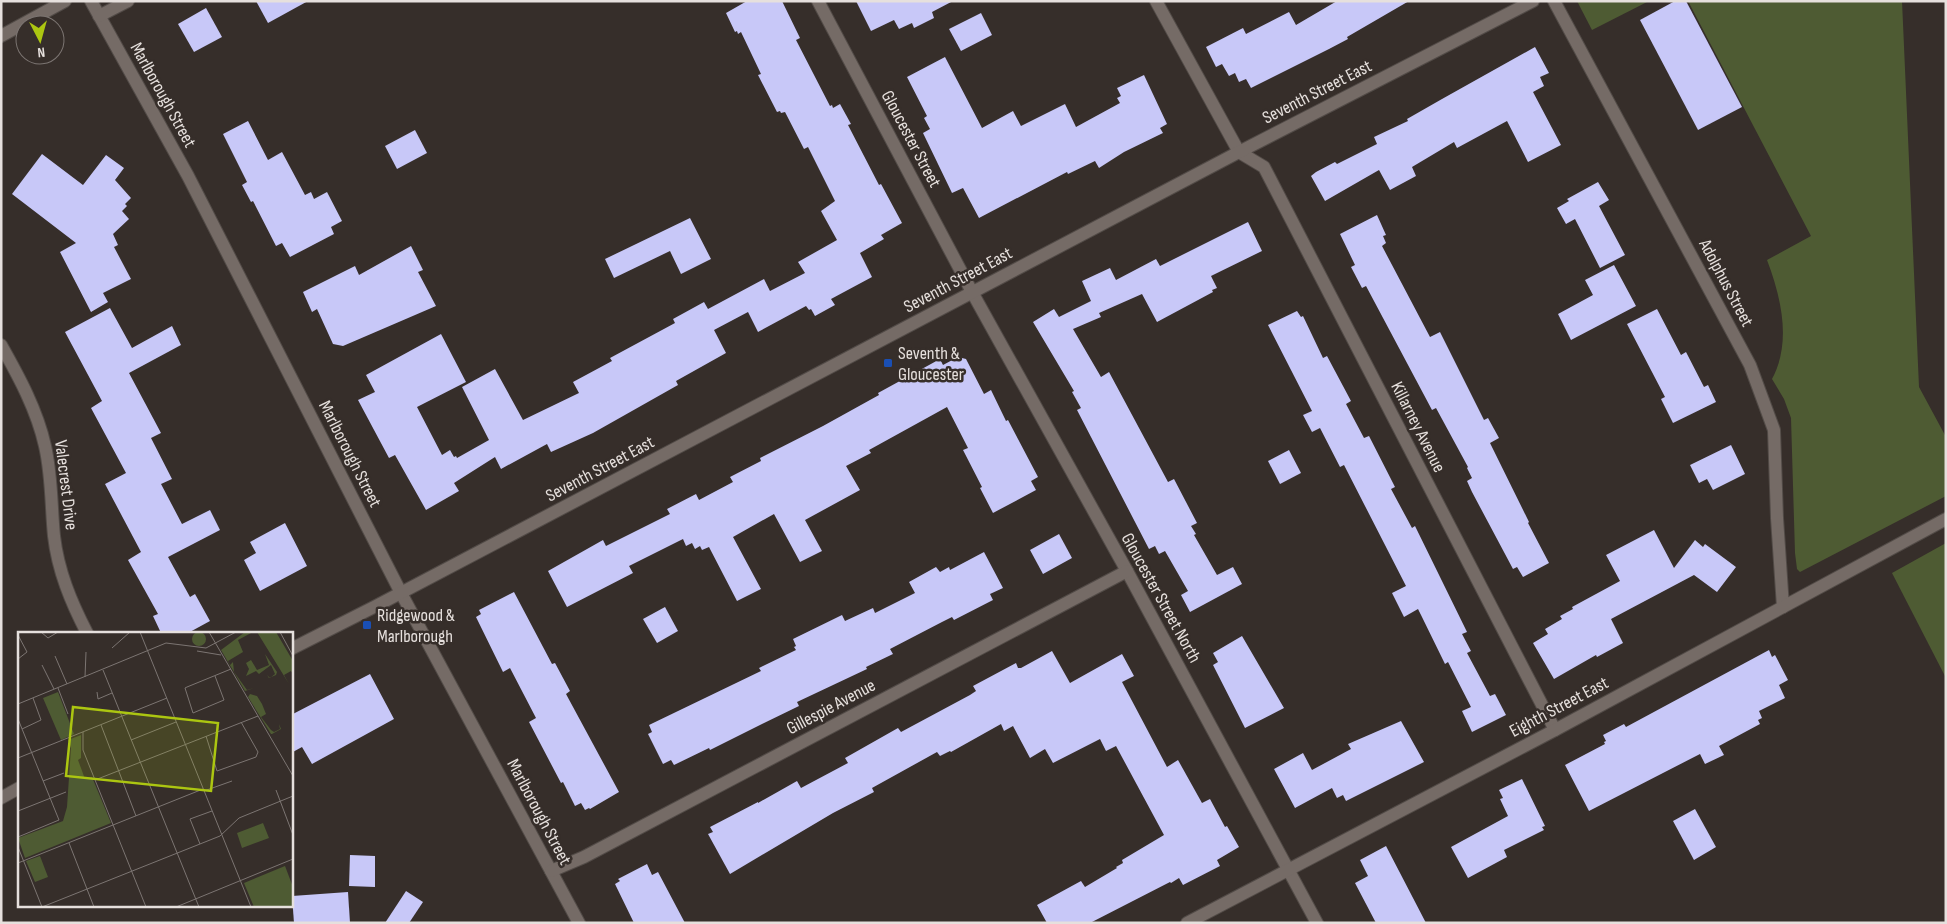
<svg xmlns="http://www.w3.org/2000/svg" width="1947" height="924" font-family="'Sofia Sans Condensed',sans-serif">
<rect width="100%" height="100%" fill="#362e2a"/>
<g fill="#4e5b33">
<polygon points="1577,1 1649,1 1592,30"/>
<path d="M 1688,1 L 1902,1 L 1919,387 L 1946,437 L 1946,496 L 1800,572 L 1797,569 L 1795,553 L 1791,418 L 1784,399 L 1772,379 C 1792,342 1781,297 1767,260 L 1811,236 Z"/>
<polygon points="1946,543 1946,678 1892,573"/>
</g>
<g fill="#c8c8f8">
<polygon points="256,1 308,1 268,23"/>
<polygon points="747,1 782,1 800,38 796,40 830,106 832,105 833,108 840,104 851,124 848,125 879,185 881,184 902,223 881,235 884,239 860,253 872,277 831,299 835,305 815,316 811,309 809,310 806,306 758,332 748,312 714,330 726,353 676,381 678,385 593,433 551,452 547,444 501,469 495,457 454,483 459,491 426,510 395,455 389,458 358,400 375,392 366,375 441,334 466,382 417,407 442,455 450,450 454,457 456,456 457,458 489,440 462,387 495,369 523,420 579,393 573,382 612,361 610,358 675,323 673,319 704,302 708,309 764,279 770,291 805,273 798,262 837,240 821,211 835,201 808,147 804,149 785,112 781,113 780,111 777,112 758,75 761,74 741,32 738,34 737,31 735,32 726,13"/>
<polygon points="856,1 953,1 932,12 934,18 914,28 912,23 899,29 894,20 871,31"/>
<polygon points="1337,1 1409,1 1347,37 1348,39 1329,49 1251,88 1246,79 1239,82 1235,73 1229,76 1222,64 1216,67 1206,47 1243,28 1246,34 1289,12 1296,25"/>
<polygon points="1675,1 1686,1 1742,107 1698,130 1640,20"/>
<polygon points="206,8 222,37 194,52 178,24"/>
<polygon points="981,13 992,35 961,51 949,29"/>
<polygon points="1535,47 1549,73 1540,77 1544,86 1533,92 1561,145 1528,162 1507,121 1457,148 1454,142 1412,167 1416,176 1390,190 1379,170 1325,201 1311,176 1316,172 1335,162 1337,164 1377,144 1374,137 1408,121 1407,119 1442,99"/>
<polygon points="945,57 982,128 1013,111 1021,126 1065,104 1076,127 1120,103 1117,98 1121,96 1117,88 1144,75 1167,124 1160,128 1163,133 1124,152 1099,168 1095,161 1068,174 1067,172 979,218 963,188 952,193 923,133 930,129 924,118 927,116 907,77"/>
<polygon points="248,121 268,160 282,152 305,195 311,192 314,199 327,192 342,221 331,227 334,234 290,257 282,243 276,246 253,201 251,202 242,185 247,182 223,134"/>
<polygon points="415,130 427,153 397,169 385,146"/>
<polygon points="42,154 83,185 106,155 124,168 115,180 131,198 125,204 127,206 122,211 129,219 113,234 118,245 114,247 131,279 103,293 108,302 91,312 60,252 76,243 12,194"/>
<polygon points="1598,182 1609,200 1599,206 1625,255 1600,268 1575,219 1566,224 1557,208 1569,201 1567,199"/>
<polygon points="1377,215 1386,235 1383,236 1386,243 1382,246 1430,337 1440,332 1484,420 1488,418 1499,438 1490,443 1529,522 1528,523 1549,563 1523,577 1517,567 1513,569 1472,492 1467,481 1472,478 1467,468 1468,467 1436,408 1432,410 1366,286 1362,288 1351,267 1355,265 1340,234"/>
<polygon points="690,218 711,259 681,274 670,251 614,278 605,259"/>
<polygon points="1248,222 1262,251 1211,276 1217,288 1212,290 1213,292 1157,322 1142,294 1099,313 1101,317 1073,329 1101,377 1109,372 1168,482 1174,479 1197,523 1191,526 1196,534 1194,535 1217,575 1233,567 1242,584 1190,612 1181,595 1188,591 1165,551 1159,554 1155,546 1149,549 1077,410 1081,408 1072,392 1074,391 1033,322 1054,309 1059,317 1091,301 1082,281 1110,268 1116,280 1156,259 1160,266"/>
<polygon points="411,246 423,270 418,272 436,306 343,346 333,344 317,309 312,312 303,292 355,266 359,275"/>
<polygon points="1614,265 1636,306 1571,340 1558,314 1593,295 1585,280"/>
<polygon points="110,308 132,348 172,326 181,345 129,373 161,433 151,438 172,479 161,484 182,524 210,510 220,530 168,557 190,597 195,594 210,621 188,633 161,633 153,616 158,614 128,560 141,552 105,484 126,473 91,408 102,401 65,332"/>
<polygon points="1657,309 1681,355 1686,352 1704,387 1708,385 1716,402 1673,423 1661,399 1665,397 1627,324"/>
<polygon points="1297,311 1301,317 1303,316 1323,358 1327,356 1351,401 1346,404 1364,438 1369,436 1395,487 1391,489 1412,528 1415,526 1467,632 1462,634 1471,651 1467,653 1490,696 1495,694 1506,715 1472,732 1462,711 1471,707 1448,662 1445,664 1421,615 1418,609 1404,617 1392,593 1406,586 1344,465 1340,467 1320,428 1312,432 1303,415 1312,411 1268,325"/>
<polygon points="958,357 966,359 984,394 991,390 1006,421 1008,420 1038,477 1031,481 1036,490 993,513 980,488 982,487 963,450 968,448 947,407 869,450 871,453 846,466 860,490 805,520 822,551 800,562 774,514 733,537 761,589 737,601 709,547 702,550 700,546 695,549 692,543 686,546 683,539 629,566 633,573 567,607 548,571 603,540 606,546 670,514 667,509 696,494 699,500 733,482 730,477 761,461 760,458 823,426 879,395 878,393 940,359 943,365"/>
<polygon points="1731,445 1745,474 1713,490 1707,479 1699,483 1690,465"/>
<polygon points="1289,450 1301,473 1280,484 1268,461"/>
<polygon points="285,523 307,566 260,591 244,560 256,553 250,542"/>
<polygon points="1654,530 1674,568 1695,540 1703,547 1705,544 1736,567 1717,592 1694,575 1611,619 1623,643 1597,657 1596,655 1554,679 1533,643 1548,634 1545,629 1562,619 1560,616 1573,609 1572,607 1620,581 1606,555"/>
<polygon points="1059,534 1072,558 1043,574 1030,550"/>
<polygon points="984,552 1003,588 990,594 993,600 954,620 952,617 942,622 890,649 893,654 866,667 867,669 797,702 799,706 762,724 710,750 709,748 674,765 671,760 663,764 648,734 652,732 649,725 761,671 759,668 796,650 794,647 796,646 793,639 842,615 845,621 873,608 875,613 915,593 909,582 936,567 940,572 949,567 950,570"/>
<polygon points="514,592 552,664 555,663 570,691 566,694 619,792 590,809 589,808 585,810 581,803 575,806 563,782 561,783 529,722 536,718 510,668 503,672 476,617 481,614 479,610"/>
<polygon points="665,607 678,631 657,643 643,619"/>
<polygon points="1242,636 1284,708 1245,728 1213,665 1218,662 1213,653"/>
<polygon points="1769,650 1772,657 1775,655 1788,680 1779,685 1785,698 1759,711 1762,718 1758,720 1760,724 1719,746 1724,755 1705,764 1700,754 1589,811 1565,765 1605,744 1604,742 1606,741 1603,735 1624,724 1626,727"/>
<polygon points="1052,651 1070,683 1122,654 1134,676 1122,682 1167,767 1178,760 1202,803 1210,799 1225,827 1227,826 1239,847 1217,860 1220,866 1183,885 1179,878 1171,883 1170,882 1090,923 1047,923 1037,905 1081,881 1085,887 1117,868 1116,867 1123,863 1122,860 1164,835 1116,746 1106,751 1100,739 1053,763 1045,749 1030,758 1013,726 1004,731 1001,724 951,752 950,751 940,756 937,752 872,788 874,792 833,813 730,874 708,834 713,832 710,827 758,802 758,803 797,781 801,788 848,763 845,758 898,728 901,732 970,695 976,691 973,686 1016,663 1018,668 1021,668"/>
<polygon points="370,674 394,719 312,764 302,747 291,753 291,715"/>
<polygon points="1401,721 1424,762 1346,801 1343,795 1337,798 1332,788 1295,808 1274,769 1303,753 1312,770 1351,749 1348,744"/>
<polygon points="1522,779 1545,826 1542,827 1544,830 1504,850 1507,857 1468,878 1451,847 1508,816 1500,799 1503,798 1499,790"/>
<polygon points="1695,809 1716,847 1694,860 1673,821"/>
<polygon points="1386,846 1426,923 1376,923 1355,883 1368,876 1360,860"/>
<polygon points="350,855 375,856 375,887 349,886"/>
<polygon points="647,864 652,875 658,872 685,923 634,923 615,884 620,881 618,879"/>
<polygon points="406,891 423,902 409,923 385,923"/>
<polygon points="348,892 350,923 294,923 292,896"/>
</g>
<g fill="none" stroke-linecap="round" stroke-linejoin="round">
<defs>
<g id="street">
<polyline points="91,1 188,176 401,593 579,923"/>
<polyline points="818,1 972,292 1127,571 1317,923"/>
<polyline points="1156,1 1239,152"/>
<polyline points="1554,1 1750,365 1774,430 1777,518 1783,607"/>
<polyline points="99,16 128,1"/>
<polyline points="1,36 65,1"/>
<polyline points="1239,152 1264,167 1555,730"/>
<path d="M 1,345 C 19,377 37,410 45,446 C 52,476 51,506 54,536 C 58,571 71,602 87,633"/>
<polyline points="291,649 374,607 1239,152 1533,1"/>
<polyline points="1,798 19,788"/>
<polyline points="551,871 584,857 1127,571"/>
<polyline points="1187,923 1555,730 1946,519"/>
</g>
</defs>
<use href="#street" stroke="#524b47" stroke-width="14"/>
<use href="#street" stroke="#756b66" stroke-width="12"/>
</g>
<g fill="#1a4fb4" stroke="#362e2a" stroke-width="2">
<rect x="883" y="358" width="10" height="10" rx="2.5"/>
<rect x="362" y="620" width="10" height="10" rx="2.5"/>
</g>
<g text-anchor="middle" dominant-baseline="central" stroke-width="5" stroke-linejoin="round" paint-order="stroke">
<g font-size="18" fill="#e6e0dd" stroke="#362e2a">
<text transform="translate(1317 92) rotate(-27)">Seventh Street East</text>
<text transform="translate(163 95) rotate(61)">Marlborough Street</text>
<text transform="translate(911 139) rotate(62)">Gloucester Street</text>
<text transform="translate(958 280) rotate(-28)">Seventh Street East</text>
<text transform="translate(1726 283) rotate(62)">Adolphus Street</text>
<text transform="translate(1418 427) rotate(63)">Killarney Avenue</text>
<text transform="translate(350 454) rotate(63)">Marlborough Street</text>
<text transform="translate(600 469) rotate(-28)">Seventh Street East</text>
<text transform="translate(66 485) rotate(83)">Valecrest Drive</text>
<text transform="translate(1161 598) rotate(61)">Gloucester Street North</text>
<text transform="translate(831 707) rotate(-28)">Gillespie Avenue</text>
<text transform="translate(1559 707) rotate(-28)">Eighth Street East</text>
<text transform="translate(539 812) rotate(62)">Marlborough Street</text>
</g>
<g font-size="18" fill="#e6e0dd" stroke="#362e2a" text-anchor="start">
<text x="898" y="353">Seventh &amp;<tspan x="898" dy="21">Gloucester</tspan></text>
<text x="377" y="615">Ridgewood &amp;<tspan x="377" dy="21">Marlborough</tspan></text>
</g>
</g>
<g transform="translate(18 632)">
<rect width="275" height="275" fill="#362e2a"/>
<path d="M174 7a7 7 0 1 1 14 0a7 7 0 1 1-14 0ZM 227,0 L 235,0 L 220,8 L 225,20 L 210,29 L 212,33 L 215,30 L 216,40 L 229,58 L 236,56 L 227,59 L 203,18 ZM 239,0 L 258,0 L 275,29 L 275,42 L 273,39 L 266,43 L 271,52 ZM 247,22 L 259,40 L 258,43 L 251,46 L 249,43 L 252,46 L 257,42 L 253,33 L 241,42 L 238,39 L 228,44 L 231,37 L 228,31 L 233,28 L 239,38 L 251,33 ZM 40,60 L 56,102 L 43,108 L 25,66 ZM 232,62 L 239,64 L 244,72 L 248,82 L 243,85 L 253,98 L 256,100 L 262,97 L 261,92 L 263,97 L 254,102 L 253,102 L 230,65 ZM 63,103 L 63,126 L 60,128 L 67,147 L 74,145 L 93,191 L 7,226 L 0,206 L 45,189 L 49,175 L 53,116 L 50,108 ZM 245,191 L 251,206 L 224,216 L 219,201 ZM 22,224 L 30,245 L 17,250 L 8,229 ZM 267,234 L 275,255 L 275,275 L 236,275 L 226,251 Z" fill="#4e5b33"/>
<path fill="none" stroke="#7c7572" stroke-width="1" d="M 23,0 L 30,6 L 40,0M 122,0 L 233,275M 191,0 L 275,144M 262,0 L 275,24M 0,3 L 9,20 L 0,27M 94,16 L 112,0M 179,19 L 203,23M 37,24 L 49,52M 24,33 L 36,57M 85,38 L 181,275M 197,44 L 206,68 L 175,81 L 167,56 L 169,55 L 213,37M 67,45 L 68,20M 40,56 L 50,82M 79,60 L 80,67 L 94,61M 0,72 L 148,11 L 188,16 L 218,0M 0,87 L 41,188 L 0,205M 83,93 L 118,184M 4,97 L 23,88 L 15,66M 65,100 L 65,118 L 128,275M 188,104 L 199,139 L 238,125 L 240,120 L 223,90M 113,108 L 158,90M 0,126 L 149,66M 77,148 L 240,84M 25,149 L 46,141M 258,158 L 275,203M 186,159 L 214,149M 0,179 L 48,160M 51,211 L 76,275M 182,212 L 172,187 L 194,179M 0,215 L 24,275M 0,231 L 185,157M 24,275 L 202,204 L 221,186 L 275,164M 158,275 L 275,227"/>
<path fill="#acc611" fill-opacity="0.15" stroke="#acc611" stroke-width="2.5" d="M 55,75 L 200,91 L 193,159 L 48,144 Z"/>
<rect width="275" height="275" fill="none" stroke="#e6e0dd" stroke-width="2.5"/>
</g>
<rect width="1947" height="924" fill="none" stroke="#e6e0dd" stroke-width="5"/>
<g transform="translate(40 40) rotate(174)"><circle r="24" fill="#362e2a" stroke="#7c7572"/>
<path d="M0-4L9 19L0 12L-9 19Z" fill="#acc611"/>
<text y="-8" font-size="14" font-weight="bold" text-anchor="middle" fill="#e6e0dd">N</text>
</g>
</svg>
